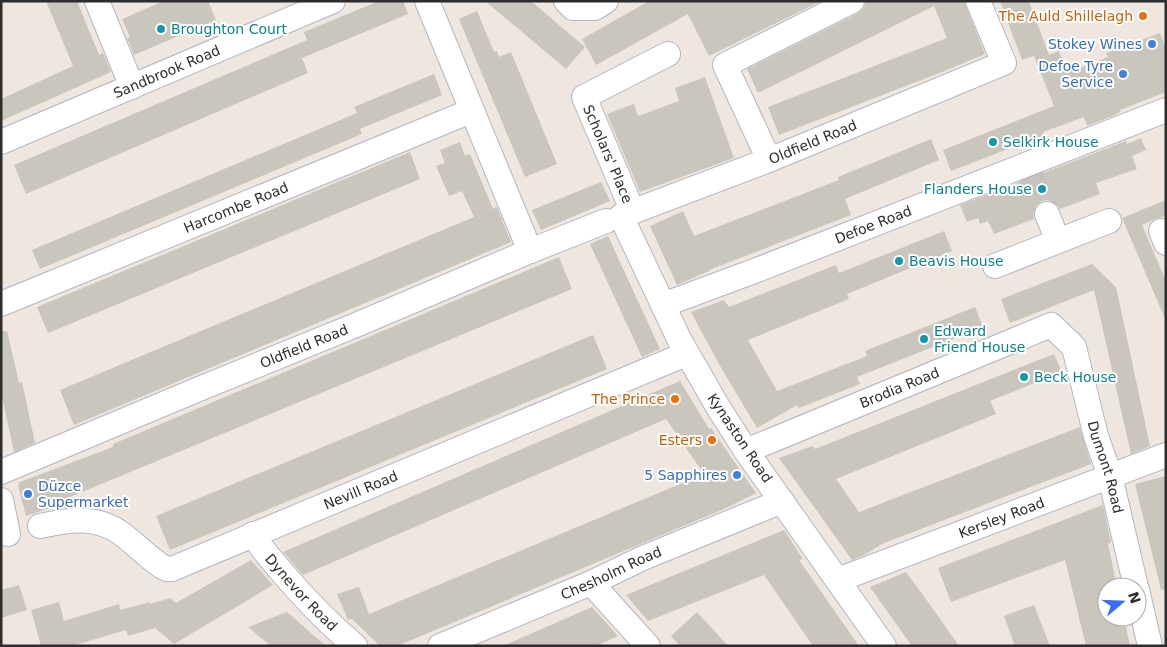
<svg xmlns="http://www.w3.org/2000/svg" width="1167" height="647" font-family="'DejaVu Sans',sans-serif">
<rect width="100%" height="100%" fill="#efe6df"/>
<g fill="#cac5bd">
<polygon points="46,1 77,1 99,55 103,53 111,72 1,121 1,99 73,66"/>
<polygon points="164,1 208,1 216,20 134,55 127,38 130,37 122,19"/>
<polygon points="379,1 403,1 408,14 302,58 308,73 26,194 14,165 307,40 304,32"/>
<polygon points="485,1 531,1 585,47 566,69"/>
<polygon points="649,1 821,1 709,56 688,14 596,65 582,39"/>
<polygon points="866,1 964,1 985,54 947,70 779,135 768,107 947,38 934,6 758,93 747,69 858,13 864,8"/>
<polygon points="1000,1 1029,1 1049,55 1059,51 1067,73 1108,57 1106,53 1160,33 1166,49 1166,92 1120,110 1120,112 1115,115 1087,126 1084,117 1043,132 1044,135 951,171 943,150 1054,106 1034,56 1022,60"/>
<polygon points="477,11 494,52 497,51 499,57 511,52 557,164 525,177 459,19"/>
<polygon points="434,74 442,95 360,129 362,134 40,269 32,250 357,113 354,107"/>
<polygon points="705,77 734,158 640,192 607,114 634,104 638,116 679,101 675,88"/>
<polygon points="1141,138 1146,150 1132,156 1137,169 1096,183 1100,194 1060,209 1055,203 1048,200 1042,201 1036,206 1033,213 1034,219 994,234 988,221 980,224 978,218 967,222 960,205 1126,141 1127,144"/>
<polygon points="931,139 939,160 845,199 851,215 709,270 709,271 677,285 650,226 683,211 694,236 839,180 838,177"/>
<polygon points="460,142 465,156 470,154 493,209 497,207 511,242 74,425 60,390 474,217 462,191 449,196 436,166 445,163 440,150"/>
<polygon points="410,152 420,179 48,333 37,307"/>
<polygon points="601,182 610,201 541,230 532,210"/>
<polygon points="1166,200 1166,216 1155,219 1142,225 1166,281 1166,321 1122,218"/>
<polygon points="944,231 952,251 847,294 849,299 748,340 777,391 867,356 865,351 975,307 983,327 857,377 860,384 799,408 797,405 757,428 720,366 691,312 724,300 729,307 836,265 839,273"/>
<polygon points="608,236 660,349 642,357 590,244"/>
<polygon points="559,257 572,289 70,497 73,503 56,506 26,516 18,486 20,482 113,447 113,444"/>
<polygon points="1092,264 1116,287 1150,446 1131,454 1094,290 1010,323 1001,299"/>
<polygon points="1,331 7,331 19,383 22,382 35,443 14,452 1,392"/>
<polygon points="593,335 607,369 170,550 156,516"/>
<polygon points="1054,354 1062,372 990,401 996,414 836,479 859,512 1080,427 1091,464 884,543 864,555 852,560 779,458 813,446 815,449"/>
<polygon points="680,381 709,429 711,428 756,493 724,509 397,646 380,646 352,619 348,620 337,594 359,587 369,614 704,474 666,419 303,575 283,552"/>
<polygon points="1166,476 1166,589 1161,590 1135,484"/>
<polygon points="1103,505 1111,542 1108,544 1117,587 1107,587 1107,617 1124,617 1130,646 1086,646 1065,560 951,602 938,568"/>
<polygon points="784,530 803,559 799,560 859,646 813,646 764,575 648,621 626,595"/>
<polygon points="251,560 273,585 174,644 155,628 128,636 126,630 72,646 41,646 31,610 59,602 64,621 119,604 120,610 150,602 150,604 170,598 176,603"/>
<polygon points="906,572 928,602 959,646 912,646 870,587"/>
<polygon points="19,585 27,610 1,618 1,590"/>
<polygon points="1034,605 1050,646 1015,646 1004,616"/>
<polygon points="592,607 618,636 596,646 503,646"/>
<polygon points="287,612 326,646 271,646 248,627"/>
<polygon points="697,612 728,646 680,646 671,636"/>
</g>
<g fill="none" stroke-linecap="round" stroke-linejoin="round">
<polyline stroke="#c8c1bb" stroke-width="24" stroke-dasharray="24 12" stroke-linecap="butt" points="1030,172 1047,214"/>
<defs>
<g id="minor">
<polyline points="97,1 132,87"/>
<polyline points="427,1 530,251"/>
<polyline points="566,1 573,8 595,8 606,1"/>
<path id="s1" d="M 1,142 L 333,1"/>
<polyline points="769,160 725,65 852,1"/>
<polyline points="633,212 584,97 668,54"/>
<polyline points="1047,214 1058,241"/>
<polyline points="1161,231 1166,243"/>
<polyline points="995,266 1109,221"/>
<path id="s2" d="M 1,304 L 471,111"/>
<path id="s3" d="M 663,305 L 757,270 L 1166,110"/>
<path id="s4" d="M 746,451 L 1051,325 L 1074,347 L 1096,436 L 1110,476 L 1136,587"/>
<path id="s5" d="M 1,472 L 199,389 L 356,325 L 530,251 L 606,221"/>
<polyline points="1,500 8,534"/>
<path id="s6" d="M 40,526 C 68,520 97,515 122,534 C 135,544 147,556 161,566 L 167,569 L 172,569 L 686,354"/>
<path id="s7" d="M 253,534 C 260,548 271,559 281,571 C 304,598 328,623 355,646"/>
<path id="s8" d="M 838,580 L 1166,455"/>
<polyline points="591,583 648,646"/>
<polyline points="1137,590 1150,646"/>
<path id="s9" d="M 440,646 L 591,583 L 643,558 L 782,501"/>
<path id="s10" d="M 884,646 L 746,451 L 718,407 L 680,341 L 621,216 L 769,160 L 1004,63 L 978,1"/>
</g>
</defs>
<use href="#minor" stroke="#b3b6c1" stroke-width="26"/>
<use href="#minor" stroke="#fff" stroke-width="24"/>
</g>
<g fill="#e8710a" stroke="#fff" stroke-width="2">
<circle cx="1143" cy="16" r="5"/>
<circle cx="675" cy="399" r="5"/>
<circle cx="712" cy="440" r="5"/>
</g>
<g fill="#0f9aa8" stroke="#fff" stroke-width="2">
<circle cx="161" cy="29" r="5"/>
<circle cx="993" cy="142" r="5"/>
<circle cx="1042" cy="189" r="5"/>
<circle cx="899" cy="261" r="5"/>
<circle cx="924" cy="339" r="5"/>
<circle cx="1024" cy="377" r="5"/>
</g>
<g fill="#3f7fe0" stroke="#fff" stroke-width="2">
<circle cx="1152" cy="44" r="5"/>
<circle cx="1123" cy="74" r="5"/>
<circle cx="737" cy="475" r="5"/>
<circle cx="28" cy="494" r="5"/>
</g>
<g text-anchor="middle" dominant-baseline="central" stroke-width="4" stroke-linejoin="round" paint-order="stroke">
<g font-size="14" fill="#c56008" stroke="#fff" text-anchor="end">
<text x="1133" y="16">The Auld Shillelagh</text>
<text x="665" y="399">The Prince</text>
<text x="702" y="440">Esters</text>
</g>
<g font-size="14" fill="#0d838f" stroke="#fff" text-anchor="start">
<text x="171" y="29">Broughton Court</text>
<text x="1003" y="142">Selkirk House</text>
<text x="1032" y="189" text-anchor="end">Flanders House</text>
<text x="909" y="261">Beavis House</text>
<text x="934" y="331">Edward<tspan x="934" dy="16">Friend House</tspan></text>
<text x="1034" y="377">Beck House</text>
</g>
<g font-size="14" fill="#366cbe" stroke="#fff" text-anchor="end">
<text x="1142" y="44">Stokey Wines</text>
<text x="1113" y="66">Defoe Tyre<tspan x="1113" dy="16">Service</tspan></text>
<text x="727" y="475">5 Sapphires</text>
<text x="38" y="486" text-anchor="start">Düzce<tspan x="38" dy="16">Supermarket</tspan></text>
</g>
<g font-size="14" fill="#2d2d2d" stroke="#fff">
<text stroke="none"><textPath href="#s1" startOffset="180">Sandbrook Road</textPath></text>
<text stroke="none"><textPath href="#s10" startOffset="711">Oldfield Road</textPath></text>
<text transform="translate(608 154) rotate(67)">Scholars' Place</text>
<text stroke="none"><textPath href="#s2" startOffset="254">Harcombe Road</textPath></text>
<text stroke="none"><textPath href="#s3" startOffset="225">Defoe Road</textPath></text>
<text stroke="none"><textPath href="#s5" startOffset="328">Oldfield Road</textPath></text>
<text stroke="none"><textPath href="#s4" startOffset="166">Brodia Road</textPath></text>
<text transform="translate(740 438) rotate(56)">Kynaston Road</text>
<text stroke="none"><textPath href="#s4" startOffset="486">Dumont Road</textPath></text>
<text stroke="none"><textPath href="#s6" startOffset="352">Nevill Road</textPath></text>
<text stroke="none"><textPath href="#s8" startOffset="175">Kersley Road</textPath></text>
<text stroke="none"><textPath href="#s9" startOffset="186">Chesholm Road</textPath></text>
<text stroke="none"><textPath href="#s7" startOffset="76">Dynevor Road</textPath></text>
</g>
</g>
<rect width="1167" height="647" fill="none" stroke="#2d2d2d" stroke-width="5"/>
<g transform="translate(1122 602) rotate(71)"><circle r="24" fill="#ffffff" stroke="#ababab"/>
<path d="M0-4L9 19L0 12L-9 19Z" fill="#3b6eff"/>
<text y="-8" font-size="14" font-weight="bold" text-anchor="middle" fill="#2d2d2d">N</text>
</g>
</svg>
